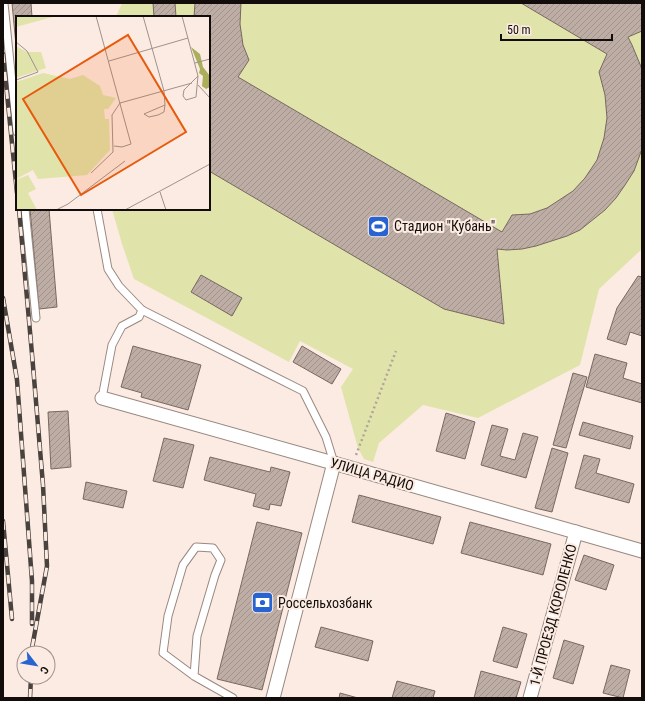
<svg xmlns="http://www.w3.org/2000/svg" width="645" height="701" font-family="'Roboto Condensed',sans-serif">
<defs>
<pattern id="building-hatch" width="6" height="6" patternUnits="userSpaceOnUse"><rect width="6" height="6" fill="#bdada5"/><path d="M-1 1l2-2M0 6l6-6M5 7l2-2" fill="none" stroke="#a1948d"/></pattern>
</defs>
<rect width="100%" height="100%" fill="#fcebe2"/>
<polygon fill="#e0e4aa" points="122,3 642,3 642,249 599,289 580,365 478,418 423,405 379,443 373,462 364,459 358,448 341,387 353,369 300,341 289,362 134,279 122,244 112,209 209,209 209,17 116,17"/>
<g fill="url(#building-hatch)" stroke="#776861">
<polygon points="12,3 31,3 32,17 17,17 17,56"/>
<polygon points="153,3 175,3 176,17 154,17"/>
<polygon points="195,3 241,3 240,24 243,45 249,60 238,77 502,232 512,215 530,214 547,208 573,191 585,178 597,160 604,138 607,118 605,95 599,72 607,54 521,3 642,3 642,31 628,37 632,45 642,69 642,149 634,171 625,185 616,198 605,210 580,230 567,236 536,246 522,249 507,250 497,249 504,324 444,309 209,171 209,17 194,17"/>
<polygon points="30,209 49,209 57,307 39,309"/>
<polygon points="201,275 242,298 232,316 191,292"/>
<polygon points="638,276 642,277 642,336 630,332 626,345 607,339 617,308"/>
<polygon points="133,346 201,365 188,410 141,397 142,393 121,387"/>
<polygon points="302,346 341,369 332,384 293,362"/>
<polygon points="595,354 627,363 623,378 642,384 642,403 586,387"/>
<polygon points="573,373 587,377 566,448 553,445"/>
<polygon points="68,411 71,467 51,469 48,412"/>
<polygon points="446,413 475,422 465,459 436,451"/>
<polygon points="583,422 633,436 630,449 579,435"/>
<polygon points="492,425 508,429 500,456 515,460 523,433 538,437 526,478 481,465"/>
<polygon points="164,438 194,445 183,488 153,481"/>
<polygon points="552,448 568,453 552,512 535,508"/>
<polygon points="584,455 600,459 596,473 634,484 629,503 575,488"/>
<polygon points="210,457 270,472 271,467 290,472 281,506 270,504 269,510 253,506 256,494 204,480"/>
<polygon points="86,482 127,491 123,508 83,499"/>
<polygon points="359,495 441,517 433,544 352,522"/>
<polygon points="257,522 302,533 262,690 217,679"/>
<polygon points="470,522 551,544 543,575 461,553"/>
<polygon points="584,555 614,565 606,590 575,580"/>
<polygon points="321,627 373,641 368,661 315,647"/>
<polygon points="503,627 527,634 517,668 493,661"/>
<polygon points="564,640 584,646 573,684 553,678"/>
<polygon points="611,665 630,670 623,698 603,693"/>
<polygon points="481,671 521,682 516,698 474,698"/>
<polygon points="397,681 435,691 433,698 392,698"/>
<polygon points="340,693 358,698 339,698"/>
</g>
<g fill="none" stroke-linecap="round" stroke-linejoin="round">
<defs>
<g id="lane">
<polyline points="4,3 17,132"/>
<polyline points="25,209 36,318"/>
<polyline points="97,209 108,269 119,286 142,310 303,391 326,437 334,463"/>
<polyline points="102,398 112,345 122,326 139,317 142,310"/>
<polyline points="194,676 197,636 215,575 221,560 213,548 196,547 183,565 168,616 163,653 194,676 233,698"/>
</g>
<g id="street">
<polyline points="102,398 351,468 642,551"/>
<polyline points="273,698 334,463"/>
<polyline points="530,698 576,532"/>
</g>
</defs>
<use href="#lane" stroke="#988881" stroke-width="9"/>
<use href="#street" stroke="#988881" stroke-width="15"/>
<polyline stroke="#b1a49c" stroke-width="2.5" stroke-dasharray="2 3" stroke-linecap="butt" points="356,455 396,351"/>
<use href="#lane" stroke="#fff" stroke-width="7"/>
<use href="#street" stroke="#fff" stroke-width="13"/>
<defs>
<g id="rail">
<polyline points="3,54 17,193"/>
<polyline points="19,209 32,354 43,485 47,566 32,648"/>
<polyline points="3,298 17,380 32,581 32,624"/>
<polyline points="3,521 12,619"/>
<polyline points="30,698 31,677"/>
</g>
</defs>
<use href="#rail" stroke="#4a423e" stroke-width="4.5"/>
<use href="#rail" stroke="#fcebe2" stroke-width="3" stroke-dasharray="9" stroke-linecap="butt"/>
</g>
<defs>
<symbol id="stadium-square" viewBox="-11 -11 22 22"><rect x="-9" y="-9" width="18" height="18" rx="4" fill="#2764d1" stroke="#fcebe2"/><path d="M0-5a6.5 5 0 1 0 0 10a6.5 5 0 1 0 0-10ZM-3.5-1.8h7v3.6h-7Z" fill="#fff"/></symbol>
<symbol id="bank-square" viewBox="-11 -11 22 22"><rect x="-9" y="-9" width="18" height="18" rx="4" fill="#2764d1" stroke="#fcebe2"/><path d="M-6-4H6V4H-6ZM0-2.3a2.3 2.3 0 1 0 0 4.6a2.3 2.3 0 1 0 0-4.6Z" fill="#fff"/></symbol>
</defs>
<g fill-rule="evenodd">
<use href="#stadium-square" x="366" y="214" width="25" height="25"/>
<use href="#bank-square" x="250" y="590" width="25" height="25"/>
</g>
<g text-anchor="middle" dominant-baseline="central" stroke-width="4" stroke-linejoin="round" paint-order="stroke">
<g font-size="14" fill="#120d0a" stroke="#fcebe2" text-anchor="start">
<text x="394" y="226">Стадион "Кубань"</text>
<text x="278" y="603">Россельхозбанк</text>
</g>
<g font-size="14" fill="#120d0a" stroke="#fcebe2">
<text transform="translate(372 474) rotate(16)">УЛИЦА РАДИО</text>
<text transform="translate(553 615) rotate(-75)">1-Й ПРОЕЗД КОРОЛЕНКО</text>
</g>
</g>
<g transform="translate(16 16)">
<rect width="194" height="194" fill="#fcebe2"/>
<path d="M 0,30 L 11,36 L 25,36 L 30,52 L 0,62 Z" fill="#e0e4aa"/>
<path d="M 175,31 L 184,38 L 187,51 L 194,60 L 194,71 L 190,73 L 186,70 L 187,60 L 183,57 L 184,53 Z" fill="#abaf5c"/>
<path d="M 0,0 L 40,0 L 0,11 ZM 27,57 L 54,63 L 67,59 L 84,70 L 87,79 L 100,82 L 92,93 L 88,93 L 89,103 L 93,103 L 94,134 L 71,159 L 22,163 L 17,154 L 0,163 L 0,66 ZM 12,159 L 20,173 L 12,177 L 21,194 L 0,194 L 0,164 Z" fill="#e0e4aa"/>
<path fill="none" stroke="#9e928c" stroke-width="1" d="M 80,0 L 115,128 L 106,131 L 98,130M 127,0 L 148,75 L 149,89 L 148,96 L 142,99 L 133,101 L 128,98 L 149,89M 166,0 L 182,60 L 180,81 L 170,84 L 167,80 L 168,74 L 182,60M 0,26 L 11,35 L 22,56 L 0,64M 93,45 L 172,22M 179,47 L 194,43M 182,69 L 194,82M 75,157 L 97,136 L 96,99 L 104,87 L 176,67M 144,176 L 150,194M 40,194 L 52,188 L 109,145M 109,194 L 194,148"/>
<path fill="#e8590c" fill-opacity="0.15" stroke="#e8590c" stroke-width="2" d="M 112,19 L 170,116 L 65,179 L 7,83 Z"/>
<rect width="194" height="194" fill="none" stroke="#120d0a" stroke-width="2"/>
</g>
<rect width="645" height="701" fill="none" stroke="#120d0a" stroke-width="8"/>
<g transform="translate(36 665) rotate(121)"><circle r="19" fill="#fcebe2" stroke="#9e928c"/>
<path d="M0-3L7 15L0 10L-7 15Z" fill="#2764d1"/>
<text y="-6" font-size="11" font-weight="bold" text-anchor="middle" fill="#120d0a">С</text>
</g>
<path d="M501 34v6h111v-6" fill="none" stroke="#120d0a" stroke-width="2"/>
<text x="507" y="34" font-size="12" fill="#120d0a" stroke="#fcebe2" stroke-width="3" paint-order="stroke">50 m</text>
</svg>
